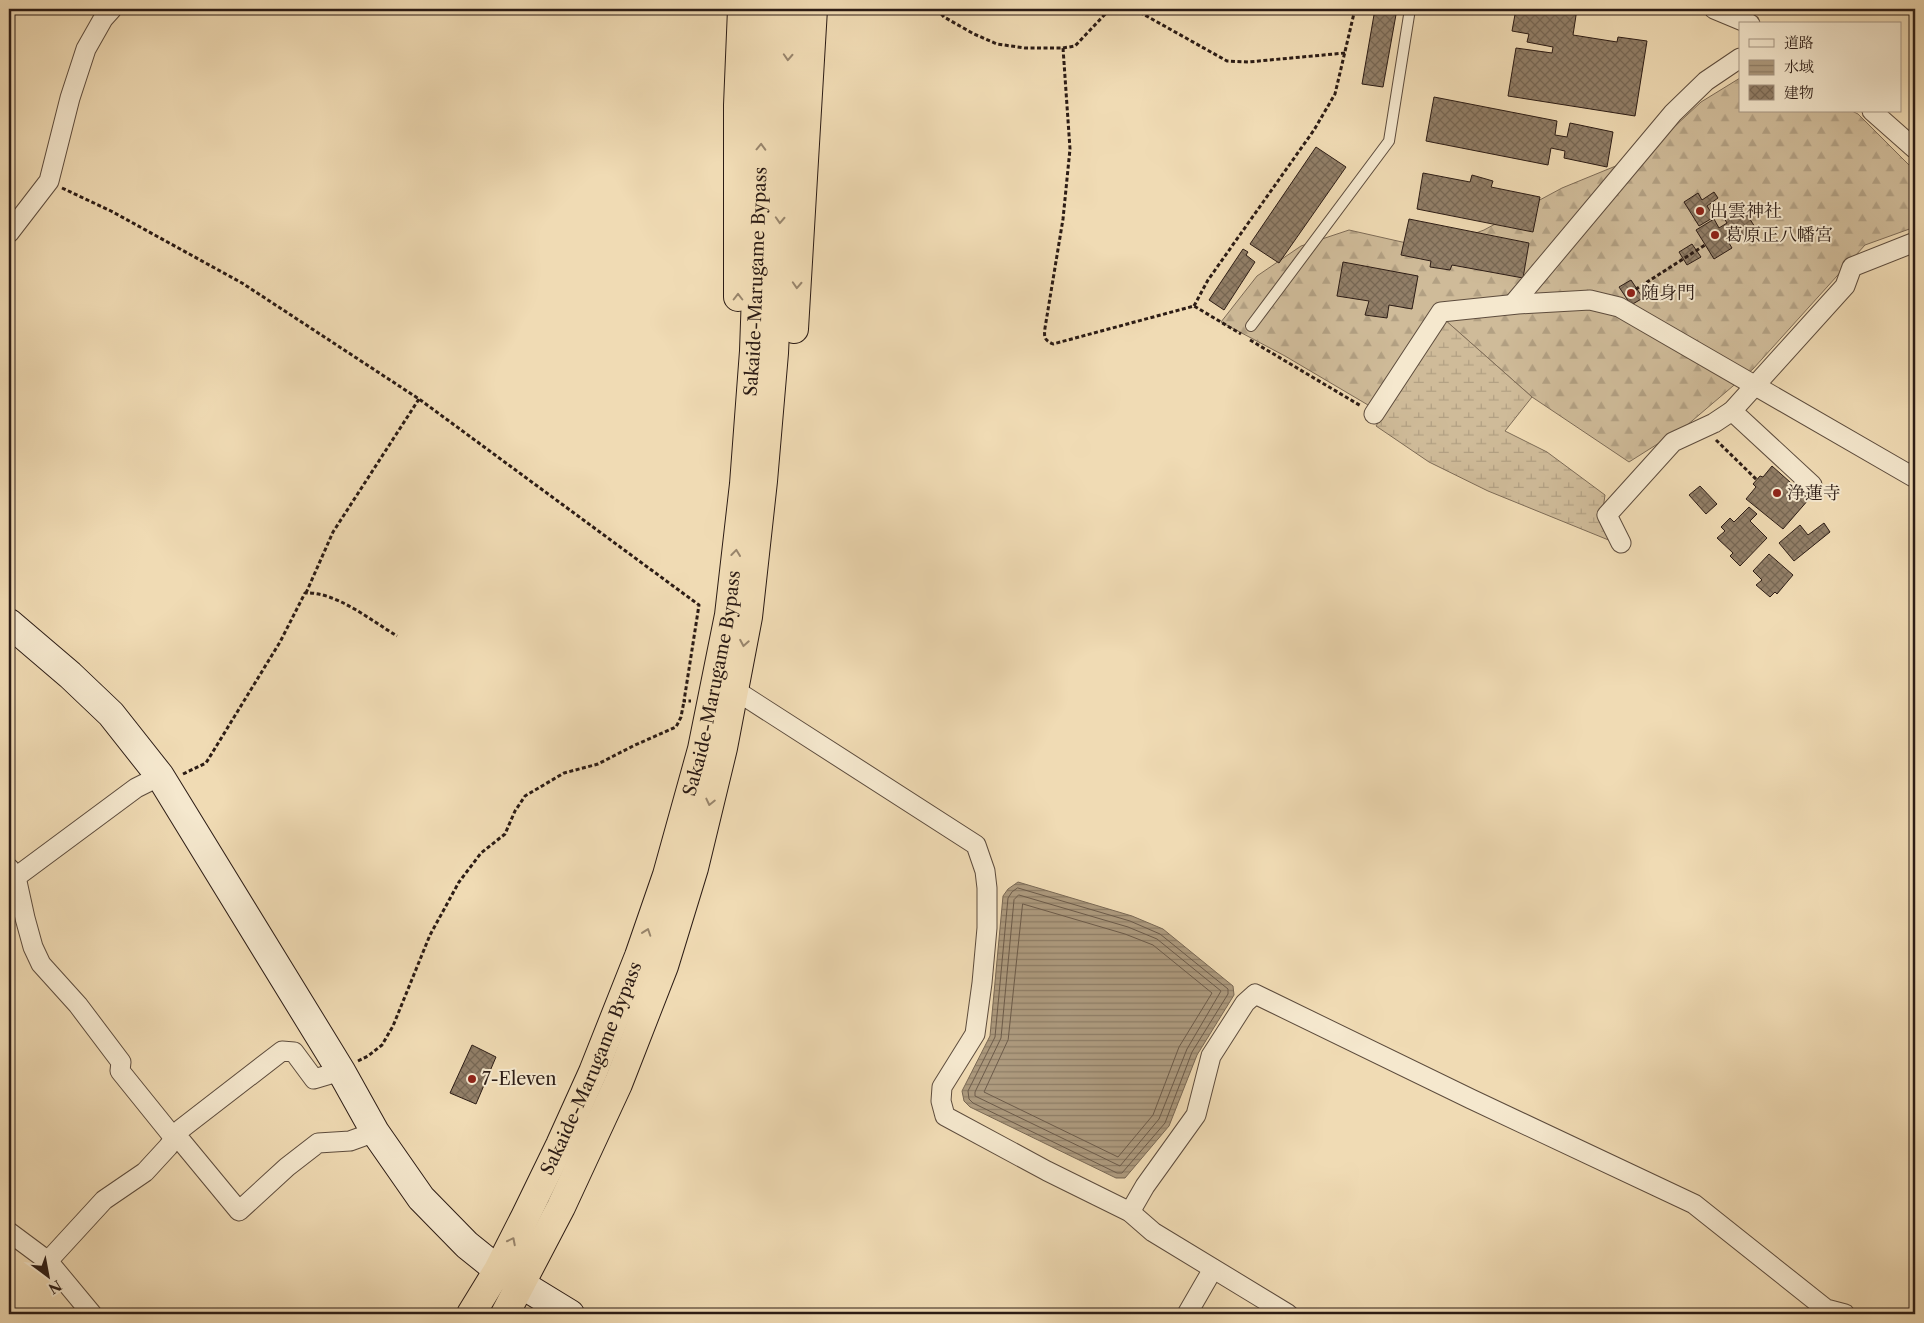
<svg xmlns="http://www.w3.org/2000/svg" width="1924" height="1323" font-family="'Libre Caslon Text','Noto Serif JP',serif">
<defs>
<pattern id="forest-firs" width="22" height="20" patternUnits="userSpaceOnUse" patternTransform="scale(1.25)"><rect width="22" height="20" fill="#cfbb99"/><path d="M5 1l3.5 6h-7zM16 11l3.5 6h-7z" fill="#b2a083"/></pattern>
<pattern id="wetland-marsh" width="20" height="14" patternUnits="userSpaceOnUse" patternTransform="scale(1.25)"><rect width="20" height="14" fill="#cfbb99"/><path d="M1 5h8M5 5V1M11 12h8M15 12V8" fill="none" stroke="#b2a083"/></pattern>
<pattern id="water-rules" width="6" height="5" patternUnits="userSpaceOnUse" patternTransform="scale(1.25)"><rect width="6" height="5" fill="#ad9a7e"/><path d="M0 2.5h6" fill="none" stroke="#8d7d66"/></pattern>
<pattern id="building-cross-hatch" width="8" height="8" patternUnits="userSpaceOnUse" patternTransform="scale(1.25)"><rect width="8" height="8" fill="#927f68"/><path d="M0 0l8 8M0 8l8-8" fill="none" stroke="#776754"/></pattern>
</defs>
<rect width="100%" height="100%" fill="#f0dbb4"/>
<filter id="stains"><feTurbulence type="fractalNoise" baseFrequency=".004" numOctaves="4"/><feColorMatrix values="0 0 0 0 .2 0 0 0 0 .09 0 0 0 0 .02 0 0 0 .5 -.17"/></filter>
<radialGradient id="worn" r=".72"><stop offset=".6" stop-color="#630" stop-opacity="0"/><stop offset="1" stop-color="#630" stop-opacity=".3"/></radialGradient>
<polygon fill="url(#forest-firs)" stroke="#7e6c57" points="1740,78 1740,111 1852,111 1858,114 1915,171 1915,227 1865,245 1753,369 1686,426 1629,462 1532,397 1445,320 1371,405 1368,405 1285,356 1221,322 1257,276 1301,246 1349,230 1433,249 1484,230 1562,188 1645,154 1701,102"/>
<polygon fill="url(#wetland-marsh)" stroke="#7e6c57" points="1444,319 1532,397 1505,431 1547,452 1605,495 1602,516 1611,541 1488,491 1429,462 1376,426"/>
<polygon fill="url(#water-rules)" stroke="#796854" points="1018,882 1132,916 1163,929 1233,986 1234,995 1197,1055 1169,1126 1125,1178 1116,1178 970,1107 964,1101 962,1091 990,1036 1003,896 1008,889"/>
<g fill="none" stroke-linecap="round" stroke-linejoin="round">
<g stroke="#6c5b4a" stroke-width="1">
<polygon points="1018,888 1130,921 1160,934 1228,989 1228,994 1192,1052 1165,1123 1122,1173 1117,1173 973,1103 969,1099 968,1091 995,1037 1008,898 1012,892"/>
<polygon points="1019,895 1128,927 1157,939 1221,991 1187,1049 1159,1119 1120,1166 975,1096 975,1092 1001,1038 1014,900"/>
<polygon points="1023,904 1125,934 1153,945 1212,993 1179,1047 1153,1115 1118,1157 984,1092 1008,1040"/>
</g>
</g>
<g fill="url(#building-cross-hatch)" stroke="#2c1c15">
<polygon points="1375,9 1397,9 1383,87 1362,84"/>
<polygon points="1516,9 1551,14 1552,9 1577,9 1573,35 1617,42 1618,37 1647,41 1635,116 1508,96 1516,48 1552,53 1553,47 1527,42 1529,34 1512,31"/>
<polygon points="1434,97 1557,121 1555,135 1567,137 1570,123 1613,132 1607,167 1564,158 1565,151 1551,148 1548,165 1426,141"/>
<polygon points="1316,147 1346,167 1279,263 1250,244"/>
<polygon points="1423,173 1470,182 1472,175 1493,181 1491,187 1540,197 1533,232 1417,209"/>
<polygon points="1714,192 1718,198 1707,206 1714,217 1699,226 1684,202 1698,193 1702,200"/>
<polygon points="1742,207 1755,227 1738,238 1734,233 1726,238 1732,248 1714,259 1696,230 1714,219 1719,228 1727,223 1724,218"/>
<polygon points="1409,219 1529,243 1523,278 1452,265 1450,270 1430,267 1431,261 1401,255"/>
<polygon points="1692,244 1701,257 1687,265 1679,252"/>
<polygon points="1243,249 1248,252 1246,255 1255,262 1224,310 1209,300"/>
<polygon points="1343,262 1418,276 1412,309 1389,305 1387,318 1365,315 1369,301 1337,296"/>
<polygon points="1631,280 1643,298 1631,305 1619,287"/>
<polygon points="1772,466 1809,499 1783,529 1746,499 1756,487 1753,484 1760,476 1763,477"/>
<polygon points="1700,486 1717,504 1706,514 1689,495"/>
<polygon points="1749,507 1757,514 1750,521 1767,538 1740,566 1730,556 1733,553 1717,538 1725,531 1721,527 1730,518 1734,522"/>
<polygon points="1824,523 1830,532 1794,561 1779,543 1800,525 1808,535"/>
<polygon points="1769,554 1793,575 1777,594 1775,592 1770,597 1756,585 1762,580 1753,571"/>
<polygon points="472,1045 496,1057 476,1104 450,1093"/>
</g>
<g fill="none" stroke-linecap="round" stroke-linejoin="round">
<defs>
<polyline id="lane" points="1251,326 1389,141 1410,9"/>
<g id="street">
<polyline points="1714,9 1750,24"/>
<polyline points="1872,111 1915,149"/>
<polyline points="9,233 49,181 70,98 86,49 103,19 112,9"/>
<polyline points="1513,304 1673,113 1706,81 1740,58"/>
<polyline points="1732,411 1812,485"/>
<polyline points="1374,414 1441,312 1518,304 1590,300 1619,307 1915,478"/>
<polyline points="1621,543 1607,515 1673,442 1714,423 1732,411 1845,286 1852,267 1915,242"/>
<polyline points="735,690 976,845 985,871 987,888 987,928 982,983 975,1034 942,1087 941,1101 945,1116 1047,1171 1130,1212 1153,1232 1288,1314"/>
<polyline points="9,868 16,877 25,918 33,947 41,964 78,1005 121,1062 120,1071 170,1133 182,1142 239,1211 287,1167 318,1143 350,1141 375,1132"/>
<polyline points="16,877 136,788 160,776"/>
<polyline points="1130,1212 1145,1186 1196,1115 1211,1056 1245,1003 1255,994 1471,1099 1694,1204 1826,1309 1845,1314"/>
<polyline points="9,1232 48,1261 92,1314"/>
<polyline points="48,1261 104,1200 145,1172 168,1147 181,1129 282,1051 294,1052 314,1079 341,1071"/>
<polyline points="1187,1314 1213,1269"/>
</g>
<polyline id="secondary" points="9,623 70,675 111,714 160,776 341,1071 375,1132 421,1198 467,1245 498,1270 570,1314"/>
<g id="highway">
<polyline points="738,297 738,105 742,9"/>
<polyline points="794,329 813,9"/>
<path id="s1" d="M 471,1314 L 498,1270 L 525,1217 L 560,1145 L 593,1072 L 639,956 L 667,875 L 702,749 L 729,615 L 744,484 L 754,351 L 766,9"/>
<polyline points="505,1314 561,1207 618,1084 664,966 694,868 723,748 748,617 763,481 774,353 790,9"/>
</g>
</defs>
<use href="#lane" stroke="#5d4c3d" stroke-width="12"/>
<use href="#street" stroke="#5d4c3d" stroke-width="21"/>
<use href="#secondary" stroke="#2c1c15" stroke-width="30"/>
<use href="#highway" stroke="#2c1c15" stroke-width="30"/>
<g stroke="#2c1c15" stroke-width="3" stroke-dasharray="4 2.5" stroke-linecap="butt">
<path d="M 937,9 L 944,17 L 974,34 L 997,44 L 1025,48 L 1063,48 L 1070,149 L 1063,219 L 1045,328 C 1044,337 1044,340 1053,344 L 1194,306 L 1241,334"/>
<polyline points="1134,9 1227,61 1248,62 1345,53"/>
<polyline points="1063,48 1075,46 1110,9"/>
<polyline points="62,188 111,211 242,283 419,399 699,605 684,701 691,701"/>
<polyline points="1630,293 1705,245"/>
<polyline points="1194,306 1208,280 1314,130 1335,94 1355,9"/>
<polyline points="1250,340 1361,406"/>
<polyline points="1716,440 1757,480"/>
<polyline points="306,593 333,532 419,399"/>
<path d="M 183,774 L 206,763 L 280,642 L 305,593 C 335,591 372,621 397,636"/>
<polyline points="358,1061 368,1056 382,1045 393,1026 430,935 459,882 481,853 505,834 515,811 525,796 564,773 598,764 633,746 676,727 681,717 684,701"/>
</g>
<use href="#lane" stroke="#f5e8ce" stroke-width="10"/>
<use href="#street" stroke="#f5e8ce" stroke-width="19"/>
<use href="#secondary" stroke="#f5e8ce" stroke-width="28"/>
<use href="#highway" stroke="#f0dbb4" stroke-width="28"/>
</g>
<defs><path id="oneway-chevron" d="M-2-3.5L2.5 0L-2 3.5" fill="none" stroke-width="1.6" stroke-linecap="round" stroke-linejoin="round" transform="scale(1.25)"/></defs>
<g stroke="#98856c">
<use href="#oneway-chevron" transform="translate(788 57) rotate(93)"/>
<use href="#oneway-chevron" transform="translate(761 147) rotate(-88)"/>
<use href="#oneway-chevron" transform="translate(780 220) rotate(93)"/>
<use href="#oneway-chevron" transform="translate(797 285) rotate(93)"/>
<use href="#oneway-chevron" transform="translate(738 297) rotate(-90)"/>
<use href="#oneway-chevron" transform="translate(736 553) rotate(-83)"/>
<use href="#oneway-chevron" transform="translate(744 643) rotate(100)"/>
<use href="#oneway-chevron" transform="translate(710 802) rotate(103)"/>
<use href="#oneway-chevron" transform="translate(647 932) rotate(-71)"/>
<use href="#oneway-chevron" transform="translate(512 1241) rotate(-63)"/>
</g>
<g fill="#8f2418" stroke="#f5e8ce" stroke-width="2">
<circle cx="1700" cy="211" r="5"/>
<circle cx="1715" cy="235" r="5"/>
<circle cx="1631" cy="293" r="5"/>
<circle cx="1777" cy="493" r="5"/>
<circle cx="472" cy="1079" r="5"/>
</g>
<g text-anchor="middle" dominant-baseline="central" stroke-width="4" stroke-linejoin="round" paint-order="stroke">
<g font-size="18" fill="#2c1c15" stroke="#f5e8ce" text-anchor="start">
<text x="1710" y="211">出雲神社</text>
<text x="1725" y="235">葛原正八幡宮</text>
<text x="1641" y="293">随身門</text>
<text x="1787" y="493">浄蓮寺</text>
<text x="482" y="1079">7-Eleven</text>
</g>
<g font-size="18" fill="#2c1c15" stroke="#f5e8ce">
<text stroke="none"><textPath href="#s1" startOffset="1084">Sakaide-Marugame Bypass</textPath></text>
<text stroke="none"><textPath href="#s1" startOffset="679">Sakaide-Marugame Bypass</textPath></text>
<text stroke="none"><textPath href="#s1" startOffset="274">Sakaide-Marugame Bypass</textPath></text>
</g>
</g>
<rect width="1924" height="1323" fill="none" stroke="#f0dbb4" stroke-width="30"/>
<rect x="10" y="10" width="1904" height="1303" fill="none" stroke="#2c1c15" stroke-width="2.5"/>
<rect x="15" y="15" width="1894" height="1293" fill="none" stroke="#2c1c15"/>
<rect x="1739" y="22" width="162" height="90" fill="#f5e8ce" stroke="#a59684"/>
<rect x="1749" y="39" width="25" height="8" fill="#f5e8ce" stroke="#a59684"/>
<text x="1784" y="48" font-size="15" fill="#2c1c15">道路</text>
<rect x="1749" y="60" width="25" height="15" fill="url(#water-rules)" stroke="#a59684"/>
<text x="1784" y="72" font-size="15" fill="#2c1c15">水域</text>
<rect x="1749" y="85" width="25" height="15" fill="url(#building-cross-hatch)" stroke="#a59684"/>
<text x="1784" y="98" font-size="15" fill="#2c1c15">建物</text>
<g transform="translate(48 1276) rotate(148)" stroke="#f5e8ce" stroke-width="4" paint-order="stroke">
<path d="M0-4L9 19L0 12L-9 19Z" fill="#2c1c15"/>
<text y="-8" font-size="14" font-weight="bold" text-anchor="middle" fill="#2c1c15">N</text>
</g>
<rect width="100%" height="100%" filter="url(#stains)"/>
<rect width="100%" height="100%" fill="url(#worn)"/>
</svg>
